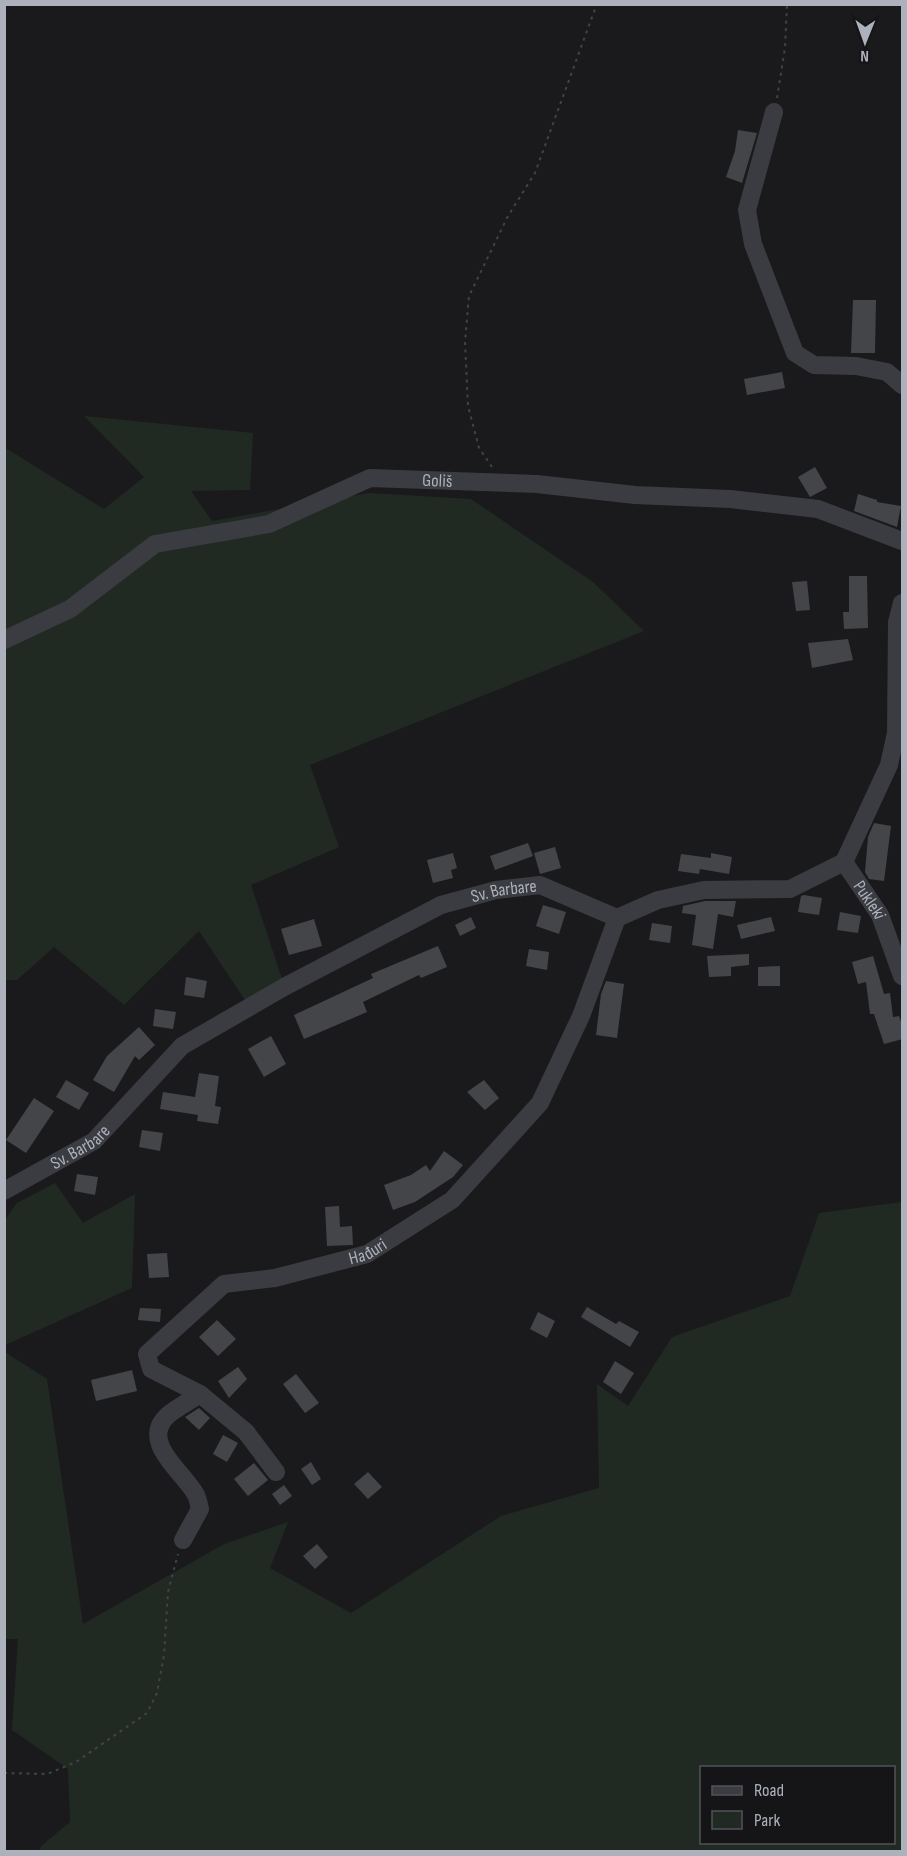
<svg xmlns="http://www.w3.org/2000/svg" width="907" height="1856" font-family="'Sofia Sans Condensed',sans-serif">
<rect width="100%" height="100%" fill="#1a1a1c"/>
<g fill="#212a22" fill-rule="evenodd">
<polygon points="84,416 253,433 250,490 191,491 212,521 369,493 471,499 593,582 644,631 310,765 339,847 251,885 282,979 245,1000 199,931 124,1005 54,947 17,980 5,980 4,447 104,509 144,477"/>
<polygon points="55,1183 83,1223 135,1194 132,1288 5,1345 5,1220 17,1203"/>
<path d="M 902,1202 L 902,1851 L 39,1851 L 41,1846 L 70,1822 L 68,1769 L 12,1730 L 18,1639 L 5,1639 L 5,1352 L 47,1379 L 83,1624 L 224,1544 L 288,1522 L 270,1568 L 351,1613 L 501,1516 L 599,1488 L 597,1384 L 628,1406 L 672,1337 L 790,1296 L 819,1213 ZM 702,1768 L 894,1768 L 894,1842 L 702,1842 Z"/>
</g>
<g fill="#444549">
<polygon points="738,130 757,133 742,183 726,177 735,151"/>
<polygon points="853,300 876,300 875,353 851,353"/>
<polygon points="782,372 785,388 747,395 744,379"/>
<polygon points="815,467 827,488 810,497 798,477"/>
<polygon points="858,494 877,500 877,502 901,506 897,527 854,511"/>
<polygon points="849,576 867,576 868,628 844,629 843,612 849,612"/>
<polygon points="807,581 810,610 796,611 792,582"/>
<polygon points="848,639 853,660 812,668 808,643"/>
<polygon points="874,823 891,826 884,881 869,879 865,872 868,837"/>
<polygon points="528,843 533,856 495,870 490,856"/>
<polygon points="555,847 561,868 540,874 534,853"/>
<polygon points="453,853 457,868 451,870 453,878 433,883 427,860"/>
<polygon points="711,853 732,857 729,874 700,869 699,874 678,871 681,854 711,858"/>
<polygon points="804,895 822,898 819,915 798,912 801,896"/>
<polygon points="705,901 736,901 733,917 718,914 713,949 692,945 696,915 682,913 683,906"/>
<polygon points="543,905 566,912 559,934 536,926"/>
<polygon points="840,912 861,916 858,933 837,930"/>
<polygon points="471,917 476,928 460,936 455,925"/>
<polygon points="771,917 775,931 741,939 737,925"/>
<polygon points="314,919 322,946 289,955 281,929"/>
<polygon points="652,923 672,926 670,943 649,940"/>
<polygon points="438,946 447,967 421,978 419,975 363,1002 367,1012 304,1039 294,1015 373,978 371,974"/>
<polygon points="529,949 549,952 547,970 526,966"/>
<polygon points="749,954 749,965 731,967 731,976 709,977 707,956"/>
<polygon points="873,956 884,994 890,993 893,1017 899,1016 903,1027 903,1039 884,1044 874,1014 870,1014 866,982 858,984 852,962"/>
<polygon points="780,966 780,986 758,986 758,967"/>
<polygon points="186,977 207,981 204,998 184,995"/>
<polygon points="606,981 624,984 617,1038 596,1035 601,994"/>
<polygon points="155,1009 176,1012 173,1029 153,1026"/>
<polygon points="139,1027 155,1045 139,1060 135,1056 114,1092 93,1080 107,1056"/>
<polygon points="271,1036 286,1064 264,1077 248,1049"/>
<polygon points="199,1073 219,1076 215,1106 221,1107 218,1124 197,1121 198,1115 160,1109 163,1092 195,1097"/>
<polygon points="66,1080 89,1093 79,1110 56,1097"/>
<polygon points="484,1080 499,1098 485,1110 467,1092"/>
<polygon points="34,1098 54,1111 26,1153 6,1140"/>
<polygon points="142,1130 163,1133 160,1151 139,1147"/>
<polygon points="444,1151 463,1165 453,1177 415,1202 393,1210 384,1185 411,1175 426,1165 430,1171"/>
<polygon points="77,1174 98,1177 95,1195 74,1191"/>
<polygon points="339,1206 340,1227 352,1226 353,1245 327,1246 325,1207"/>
<polygon points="167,1253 169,1277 149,1278 147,1254"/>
<polygon points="587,1307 616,1324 619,1321 639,1332 630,1347 581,1317"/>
<polygon points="140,1308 161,1309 160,1322 138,1320"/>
<polygon points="538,1312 555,1321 547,1338 530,1329"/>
<polygon points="217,1320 236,1339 218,1356 199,1337"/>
<polygon points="615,1361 634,1373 621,1394 603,1382"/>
<polygon points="238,1367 247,1379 229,1398 218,1381"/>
<polygon points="132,1370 137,1391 96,1401 91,1380"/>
<polygon points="296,1374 319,1403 305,1413 283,1384"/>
<polygon points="199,1408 210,1418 199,1430 185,1417"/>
<polygon points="223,1435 238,1443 227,1462 213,1454"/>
<polygon points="311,1462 321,1479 312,1485 301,1469"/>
<polygon points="254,1463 268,1480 248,1496 234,1479"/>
<polygon points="368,1472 382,1487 368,1499 354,1484"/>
<polygon points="284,1485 292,1496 280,1505 272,1494"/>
<polygon points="317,1544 328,1557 315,1569 303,1556"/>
</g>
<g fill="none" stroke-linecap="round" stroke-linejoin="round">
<g stroke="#414348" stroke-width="2" stroke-dasharray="3 4.5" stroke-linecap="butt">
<polyline points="777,98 785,48 787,4"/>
<polyline points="492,467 479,448 468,406 465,342 469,296 508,216 535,173 595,9 594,4"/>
<polyline points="4,1773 47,1774 76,1762 147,1713 157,1693 164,1655 168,1592 178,1554"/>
</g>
<g stroke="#3b3c41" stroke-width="18">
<polyline points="774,112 747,210 753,244 795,353 814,365 856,366 887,372 902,385"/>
<path id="s1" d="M 4,640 L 70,609 L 155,544 L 269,524 L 370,478 L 537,484 L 635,495 L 730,499 L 818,509 L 902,541"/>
<path id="s2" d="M 844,862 L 880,915 L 902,976"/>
<path id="s3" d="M 4,1191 L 94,1141 L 182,1046 L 286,986 L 441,905 L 496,890 L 540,885 L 617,918 L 658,900 L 704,890 L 790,889 L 844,862 L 889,765 L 896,733 L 897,622 L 902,603"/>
<path id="s4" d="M 276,1472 L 246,1432 L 200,1394 L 151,1369 L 147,1354 L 224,1284 L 275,1278 L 367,1254 L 452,1200 L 540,1103 L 581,1016 L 617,918"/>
<path d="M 183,1540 L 200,1509 C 199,1505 198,1499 196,1495 C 185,1473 138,1442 168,1415 C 178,1407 190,1401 200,1394"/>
</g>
</g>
<g text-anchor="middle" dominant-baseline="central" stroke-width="6" stroke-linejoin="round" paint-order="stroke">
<g font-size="18" fill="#acb1bb" stroke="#151517">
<text stroke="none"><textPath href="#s1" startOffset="474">Goliš</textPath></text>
<text stroke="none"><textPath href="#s3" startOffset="592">Sv. Barbare</textPath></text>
<text stroke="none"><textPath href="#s2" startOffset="46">Pukleki</textPath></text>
<text stroke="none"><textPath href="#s3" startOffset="88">Sv. Barbare</textPath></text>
<text stroke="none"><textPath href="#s4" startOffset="432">Hađuri</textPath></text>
</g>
</g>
<rect width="907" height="1856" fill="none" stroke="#acb1bb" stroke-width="12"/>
<rect x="700" y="1766" width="195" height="78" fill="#151517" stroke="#515359" stroke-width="1.5"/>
<rect x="712" y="1786" width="30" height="9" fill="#3b3c41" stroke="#515359" stroke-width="1.5"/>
<text x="754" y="1796" font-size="18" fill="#acb1bb">Road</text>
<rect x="712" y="1811" width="30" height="18" fill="#212a22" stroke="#515359" stroke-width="1.5"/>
<text x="754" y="1826" font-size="18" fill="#acb1bb">Park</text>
<g transform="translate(865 42) rotate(181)" stroke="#151517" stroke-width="4.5" paint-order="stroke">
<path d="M0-4.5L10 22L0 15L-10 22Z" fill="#acb1bb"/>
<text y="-9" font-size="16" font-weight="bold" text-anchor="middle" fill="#acb1bb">N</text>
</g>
</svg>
